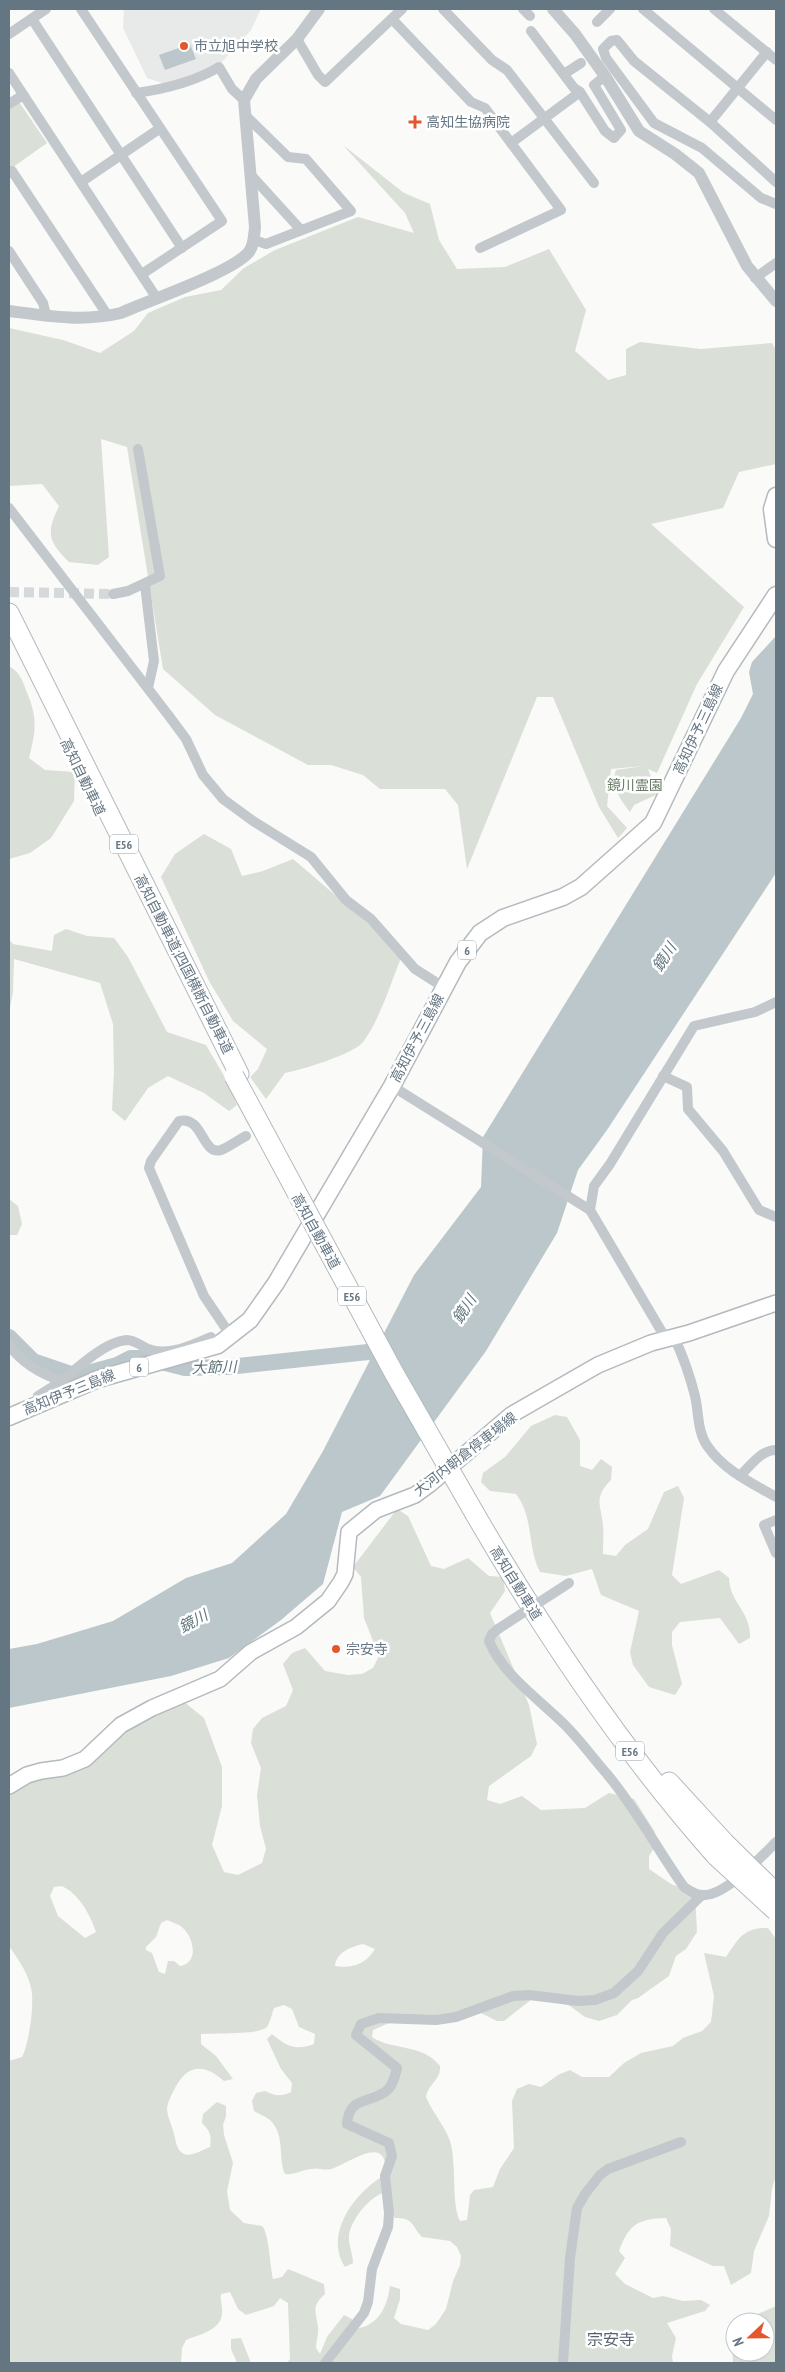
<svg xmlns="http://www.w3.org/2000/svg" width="785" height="2372" font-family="'PT Sans Narrow','Noto Sans JP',sans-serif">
<rect width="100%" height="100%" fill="#fafaf8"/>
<polygon fill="#e8e9e9" points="124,9 261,9 251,30 222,62 168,85 147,78 123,28"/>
<g fill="#dadfd7" fill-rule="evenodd">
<polygon points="19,102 47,143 9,170 9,108"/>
<path d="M 343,145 L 404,193 L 430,204 L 439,240 L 457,269 L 505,267 L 549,249 L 586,310 L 575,351 L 608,380 L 626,375 L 626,349 L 640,342 L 701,349 L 772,343 L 776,350 L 776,464 L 739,472 L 723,508 L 651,524 L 744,607 L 697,684 L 657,773 L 648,769 L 658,794 L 634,805 L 630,812 C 621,801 610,785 616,770 L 643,766 L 611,769 L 607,806 L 627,828 L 618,838 L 599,807 L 553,697 L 537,697 L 467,869 L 458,805 L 445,789 L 380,789 L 363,775 L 331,765 L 308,765 L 215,715 L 163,669 L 127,447 L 101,439 L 109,557 L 98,565 L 69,562 C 48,541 46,533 59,506 L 42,484 L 9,486 L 9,328 L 63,340 L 100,353 L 134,331 L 148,313 L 185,297 L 221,290 L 244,268 L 275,250 L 358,217 L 414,233 L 405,213 Z"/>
<path d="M 9,666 C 19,672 22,679 26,690 C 38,718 36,730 29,758 L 45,770 L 75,772 L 74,801 L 51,838 L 30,853 L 9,859 Z"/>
<path d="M 204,834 L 231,849 L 242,876 L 263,871 L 293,859 L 403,953 C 392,979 380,1020 363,1042 C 354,1054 301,1070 285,1073 L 266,1099 L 250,1077 L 258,1069 L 267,1049 L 233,1021 L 209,981 L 161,877 L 175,854 Z"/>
<polygon points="66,929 87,936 114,938 128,957 167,1032 206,1045 227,1081 237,1105 229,1111 204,1093 168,1076 148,1088 125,1121 112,1110 114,1072 113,1024 100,983 14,959 13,992 9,1013 9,939 13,944 52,951 54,935"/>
<polygon points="9,1199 18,1206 22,1224 17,1235 9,1235"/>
<path d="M 555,1415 L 567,1417 L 580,1440 L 580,1466 L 592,1470 L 601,1459 L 612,1467 L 611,1480 C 593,1498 601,1504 603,1526 C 604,1535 603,1545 603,1554 L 616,1556 L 625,1545 L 648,1529 L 664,1492 L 678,1486 L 684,1498 L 672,1575 L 681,1584 L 719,1570 L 729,1578 C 730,1604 751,1611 750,1638 L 739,1644 L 720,1618 L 680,1622 L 672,1632 L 672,1645 L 682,1684 L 675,1695 L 649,1687 L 633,1665 L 630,1652 L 639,1611 L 601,1595 L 592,1569 L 566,1576 L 540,1572 C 527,1547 534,1517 516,1494 L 490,1491 L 481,1482 L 483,1473 L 505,1457 L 531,1426 Z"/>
<path d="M 397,1509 L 408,1516 L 431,1566 L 444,1569 L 468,1558 L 489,1576 L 503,1577 L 505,1591 L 490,1613 L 529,1705 L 537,1744 L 531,1756 L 489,1786 L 487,1800 L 500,1804 L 522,1796 L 541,1810 L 585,1808 L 609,1793 L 634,1799 L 655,1832 L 656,1845 L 649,1856 L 649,1869 L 671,1884 L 695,1893 L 697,1932 L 686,1949 L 676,1956 L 669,1976 L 638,1998 L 632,2000 L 617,2015 L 599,2021 L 585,2017 L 570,2006 L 557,2001 L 532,1999 L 504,2021 L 497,2021 L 479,2012 L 465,2012 L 398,2019 L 373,2030 L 372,2037 C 393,2051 422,2043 440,2066 C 441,2080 428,2084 426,2097 C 432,2112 445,2126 450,2141 C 457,2163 451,2204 460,2221 L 467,2220 L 470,2195 L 474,2190 L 493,2187 L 500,2169 L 514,2148 L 512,2101 L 517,2089 L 529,2084 L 541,2087 L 558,2075 L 570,2070 L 582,2077 L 609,2077 L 624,2063 L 641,2053 L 673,2046 L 683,2038 L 702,2031 L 711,2022 L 714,1996 L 704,1953 L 726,1957 C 739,1938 743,1928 768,1928 L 776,1939 L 776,2175 L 772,2189 L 769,2216 L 754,2251 L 751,2273 L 731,2285 L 724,2266 L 713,2266 L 670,2246 L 671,2229 L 666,2218 C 638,2219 629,2224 619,2251 L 625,2258 L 615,2274 L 625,2284 L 653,2298 L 663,2296 L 683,2301 L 701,2300 L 710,2305 L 705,2311 L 667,2323 L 676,2338 L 672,2356 L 673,2363 L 287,2363 L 290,2359 L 288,2303 L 280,2298 L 274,2306 L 246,2315 L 238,2309 L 230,2292 L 221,2294 C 220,2302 223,2306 222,2313 C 222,2330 198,2335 186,2340 L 182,2348 L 181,2363 L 9,2363 L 9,2061 L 22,2057 C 29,2044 35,2002 31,1988 C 28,1973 18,1959 9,1946 L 9,1795 L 34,1772 L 59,1761 L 70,1768 L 81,1761 L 117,1717 L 183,1701 L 204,1718 L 222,1767 L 222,1806 L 212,1845 L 224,1872 L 238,1875 L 262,1863 L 266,1849 L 260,1826 L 257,1795 L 261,1768 L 251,1743 L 253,1729 L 262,1718 L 286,1706 L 293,1690 L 283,1664 L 292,1653 L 305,1648 L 325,1671 L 348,1675 L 362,1674 L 373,1668 L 379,1656 L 364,1618 L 361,1577 L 353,1567 ZM 61,1886 C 78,1892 91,1916 96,1932 L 85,1938 L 58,1916 L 50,1896 L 54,1887 ZM 167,1920 C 171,1922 175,1923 179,1925 C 193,1933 201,1963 180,1966 L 174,1961 L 168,1961 L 165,1974 L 159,1972 L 152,1953 L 146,1950 L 146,1947 L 156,1937 L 161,1923 ZM 363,1944 L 375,1949 C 366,1964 352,1969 335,1966 C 336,1953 350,1947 363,1944 ZM 284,2005 L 292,2009 L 299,2027 L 315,2034 L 314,2044 C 295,2051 286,2046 272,2034 L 267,2039 L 281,2069 L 292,2083 L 291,2092 C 281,2097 275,2096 265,2091 L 256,2093 L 252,2101 L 254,2111 C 259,2114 267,2117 271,2121 C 285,2135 278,2158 285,2174 C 295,2175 301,2170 311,2169 C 317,2167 325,2171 331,2169 C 347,2165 390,2130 385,2175 C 356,2191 323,2234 345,2267 L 353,2263 C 353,2254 348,2244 349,2235 C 351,2219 371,2195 386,2192 L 389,2210 L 395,2218 C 414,2218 411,2225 422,2237 L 450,2241 L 457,2247 L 461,2256 L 460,2265 L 453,2281 L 446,2309 L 436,2324 L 428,2330 L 401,2324 L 394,2318 L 400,2299 L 400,2289 L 390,2286 C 387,2308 378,2327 353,2329 L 352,2319 L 344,2315 L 327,2337 L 320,2354 L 316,2348 C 316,2341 319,2334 318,2327 C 316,2310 311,2307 325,2294 L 324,2284 L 288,2269 L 282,2277 L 273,2279 C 270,2266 269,2233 262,2226 L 244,2223 L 230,2210 L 227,2191 L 233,2163 L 224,2135 L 223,2125 L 226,2116 L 226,2106 L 217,2102 L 203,2114 L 202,2123 C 210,2131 212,2136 210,2147 C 202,2150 192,2157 184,2154 C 176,2150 176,2141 174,2134 C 172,2126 167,2116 167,2108 C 168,2101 171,2096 174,2090 C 186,2065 203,2062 224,2081 L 233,2079 L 216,2056 L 201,2044 L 201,2034 C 214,2033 259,2035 267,2027 C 270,2023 272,2013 274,2008 Z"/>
<polygon points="776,2306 776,2363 733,2363 732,2341 735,2335 735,2352 765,2352 765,2322 740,2322"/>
<polygon points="241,2338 251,2363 237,2363 231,2349 231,2339"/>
</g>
<g fill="#bbc7cb">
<polygon points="190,44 196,59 165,70 159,55"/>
<polygon points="776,636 776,873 607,1130 578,1170 557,1233 486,1351 380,1496 342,1512 323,1584 281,1620 229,1658 171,1676 9,1708 9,1649 37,1644 113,1621 186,1578 232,1563 286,1514 323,1451 414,1275 481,1187 483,1137 741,718 753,694 749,672 752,662"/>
</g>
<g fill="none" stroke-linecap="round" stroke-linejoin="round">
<polyline stroke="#bbc7cb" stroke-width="16" points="9,1337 33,1361 77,1376 117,1365 131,1358 145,1358 185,1368 228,1367 368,1352 394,1353"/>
<polyline stroke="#d5d9db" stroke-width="10" stroke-dasharray="10 5" stroke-linecap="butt" points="9,592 113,594"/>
<defs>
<polyline id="secondary" points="9,1786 27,1775 41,1771 63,1768 85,1759 121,1725 152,1708 220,1679 251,1652 296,1627 328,1601 341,1582 345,1574 349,1532 376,1510 415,1495 430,1484 511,1415 598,1365 651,1343 689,1333 776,1303"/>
<g id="primary">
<polyline points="776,496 772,509 776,539"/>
<polyline points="9,1417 98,1379 218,1345 250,1320 276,1283 392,1086 458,962 480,933 503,918 563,897 581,887 653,823 726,671 776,595"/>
</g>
<g id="motorway">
<polyline points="9,613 239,1074"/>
<path d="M 475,1514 C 545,1635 623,1751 716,1856"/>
<polyline points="669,1782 725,1843"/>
</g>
</defs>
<use href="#secondary" stroke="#b3babf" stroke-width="18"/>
<use href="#primary" stroke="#b5babe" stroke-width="19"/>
<use href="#motorway" stroke="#b4b9bd" stroke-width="21"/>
<g stroke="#c3c8cc" stroke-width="10">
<polyline points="81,9 222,221 142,274"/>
<polyline points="443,9 492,60 507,70 594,183"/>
<polyline points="523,9 530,16"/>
<polyline points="643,9 776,120"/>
<polyline points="714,9 776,60"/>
<polyline points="32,19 182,248"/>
<polyline points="392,19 471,102 485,108 511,143"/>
<polyline points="597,22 610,9"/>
<polyline points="531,31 574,88 580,92 605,131 614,138 621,130 594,85 605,76"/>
<polyline points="9,34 46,9"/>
<polyline points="297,39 318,75 325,82 402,9"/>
<polyline points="9,73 156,297"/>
<polyline points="564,74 581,63"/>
<path d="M 136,93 C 165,89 194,82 219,67 L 232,89 L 244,100"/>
<polyline points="9,104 23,95"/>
<polyline points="246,116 288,157 306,159 351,211 266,244 254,240"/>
<polyline points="710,122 767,52"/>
<polyline points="9,173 12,171 108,316"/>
<polyline points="251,175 301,230"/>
<polyline points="81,182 159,129"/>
<polyline points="776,182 710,122 634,61 617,40 611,41 603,49 606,58 654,123 702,148 761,198 776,204"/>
<polyline points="480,248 561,210 511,143 580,92"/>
<polyline points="9,251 43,303 46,315"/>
<polyline points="755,278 776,263"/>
<polyline points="9,508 169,716 186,739 203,775 223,799 253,821 311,857 346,900 371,919 415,969 445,988"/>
<polyline points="145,585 154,661 148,688"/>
<polyline points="113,594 128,591 160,576 138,449"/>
<polyline points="663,1076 687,1087 688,1109 723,1151 759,1210 776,1217"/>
<polyline points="392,1086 590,1210"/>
<path d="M 231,1336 L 204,1296 L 149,1168 L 151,1161 L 179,1121 C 203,1115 202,1156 221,1150 C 229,1147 238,1140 246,1136"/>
<path d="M 674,1337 C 683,1356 690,1376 695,1396 C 699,1413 697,1432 708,1447 C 725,1471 752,1483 776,1497"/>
<polyline points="666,1339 590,1210 594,1186 610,1164 694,1026 755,1012 776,1002"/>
<path d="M 9,1345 C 22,1363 41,1374 62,1381 L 38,1396 L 39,1403"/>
<path d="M 62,1381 C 77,1368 106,1341 127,1340 C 135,1340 141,1346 148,1349 C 168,1357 193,1345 211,1337 L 218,1345"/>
<path d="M 740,1476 C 750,1466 761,1450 776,1450"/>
<polyline points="776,1520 764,1525 776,1553"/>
<path d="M 498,1629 L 492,1634 L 489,1641 C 503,1675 539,1699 565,1725 C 580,1740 593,1758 607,1774 C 637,1810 657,1849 684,1887 C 690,1891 697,1896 705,1895 C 726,1895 761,1857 776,1842"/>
<path d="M 325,2363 L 364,2313 L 368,2302 L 372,2269 L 388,2227 L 389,2213 L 385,2176 L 392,2156 L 389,2143 L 347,2124 C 349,2097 367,2104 385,2092 C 393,2087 395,2076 397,2068 L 356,2035 L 361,2024 L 379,2018 L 436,2020 L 456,2017 L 513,1996 L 529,1995 L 578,2001 L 595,2000 L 614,1993 L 638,1971 L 663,1933 L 702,1895"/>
<polyline points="563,2363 570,2258 577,2208 585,2194 600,2175 608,2169 681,2142"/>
</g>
<g stroke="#c3c8cc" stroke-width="12">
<polyline points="553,9 575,34 605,76 639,131 675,154 699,173 747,266 776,301"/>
<path d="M 9,311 C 47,316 83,322 121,313 C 150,300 230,273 248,253 C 254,247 254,235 255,227 L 244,100 L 256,79 L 297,39 L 319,9"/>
</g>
<use href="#secondary" stroke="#fff" stroke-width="15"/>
<use href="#primary" stroke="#fff" stroke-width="16"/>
<use href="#motorway" stroke="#fff" stroke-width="19"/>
<defs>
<g id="motorway-bridge">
<polyline points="234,1076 394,1373 475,1514"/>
<polyline points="725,1843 776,1893"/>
<polyline points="716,1856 776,1911"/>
</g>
</defs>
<use href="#motorway-bridge" stroke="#b4b9bd" stroke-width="21" stroke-linecap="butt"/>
<polyline stroke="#c3c8cc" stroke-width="10" points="498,1629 569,1583"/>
<use href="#motorway-bridge" stroke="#fff" stroke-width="19"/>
</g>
<g fill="#e4572e" stroke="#fff" stroke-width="2">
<circle cx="184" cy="46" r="5"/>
<path d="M412.5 114.5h5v5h5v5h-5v5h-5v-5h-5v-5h5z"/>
<circle cx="336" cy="1649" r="5"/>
</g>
<g text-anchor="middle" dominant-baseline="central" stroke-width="5" stroke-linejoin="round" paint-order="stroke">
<g fill="#fff" stroke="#939fa8" stroke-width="1">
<rect x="110" y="834.5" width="28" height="19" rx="4"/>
<rect x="458" y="940.5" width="18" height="19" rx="4"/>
<rect x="338" y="1286.5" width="28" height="19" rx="4"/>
<rect x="130" y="1357.5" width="18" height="19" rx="4"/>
<rect x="616" y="1741.5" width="28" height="19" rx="4"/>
</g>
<g font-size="12" font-weight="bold" fill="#657683">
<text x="124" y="844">E56</text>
<text x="467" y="950">6</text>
<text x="352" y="1296">E56</text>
<text x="139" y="1367">6</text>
<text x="630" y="1751">E56</text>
</g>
<g font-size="14" fill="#657683" stroke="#fff" text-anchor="start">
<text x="194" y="46">市立旭中学校</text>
<text x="426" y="122">高知生協病院</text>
<text x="346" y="1649">宗安寺</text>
</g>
<g font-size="14" fill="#657683" stroke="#fff">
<text transform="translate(698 729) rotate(-65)">高知伊予三島線</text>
<text transform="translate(83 777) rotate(64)">高知自動車道</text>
<text transform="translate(184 964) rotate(63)">高知自動車道;四国横断自動車道</text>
<text transform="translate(417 1038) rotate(-62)">高知伊予三島線</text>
<text transform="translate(316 1231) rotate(61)">高知自動車道</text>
<text transform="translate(69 1392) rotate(-22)">高知伊予三島線</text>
<text transform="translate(465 1454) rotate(-38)">大河内朝倉停車場線</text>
<text transform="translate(516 1583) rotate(58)">高知自動車道</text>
</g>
<g font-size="14" fill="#687a64" stroke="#fff">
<text x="635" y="785">鏡川霊園</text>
</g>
<g font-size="15" font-style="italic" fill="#60757c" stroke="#fff">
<text transform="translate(664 957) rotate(-57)">鏡川</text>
<text transform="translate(464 1309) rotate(-57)">鏡川</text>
<text transform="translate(214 1367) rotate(-2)">大節川</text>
<text transform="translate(193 1621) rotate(-29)">鏡川</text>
</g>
<g font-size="16" fill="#57646e" stroke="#fff">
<text x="611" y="2339">宗安寺</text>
</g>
</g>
<rect width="785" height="2372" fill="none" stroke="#657683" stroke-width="20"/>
<g transform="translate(750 2337) rotate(248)"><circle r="24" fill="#ffffff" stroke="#c1c8cd"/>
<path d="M0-4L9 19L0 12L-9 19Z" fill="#e4572e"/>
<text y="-8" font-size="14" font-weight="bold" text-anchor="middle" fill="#657683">N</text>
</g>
</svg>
